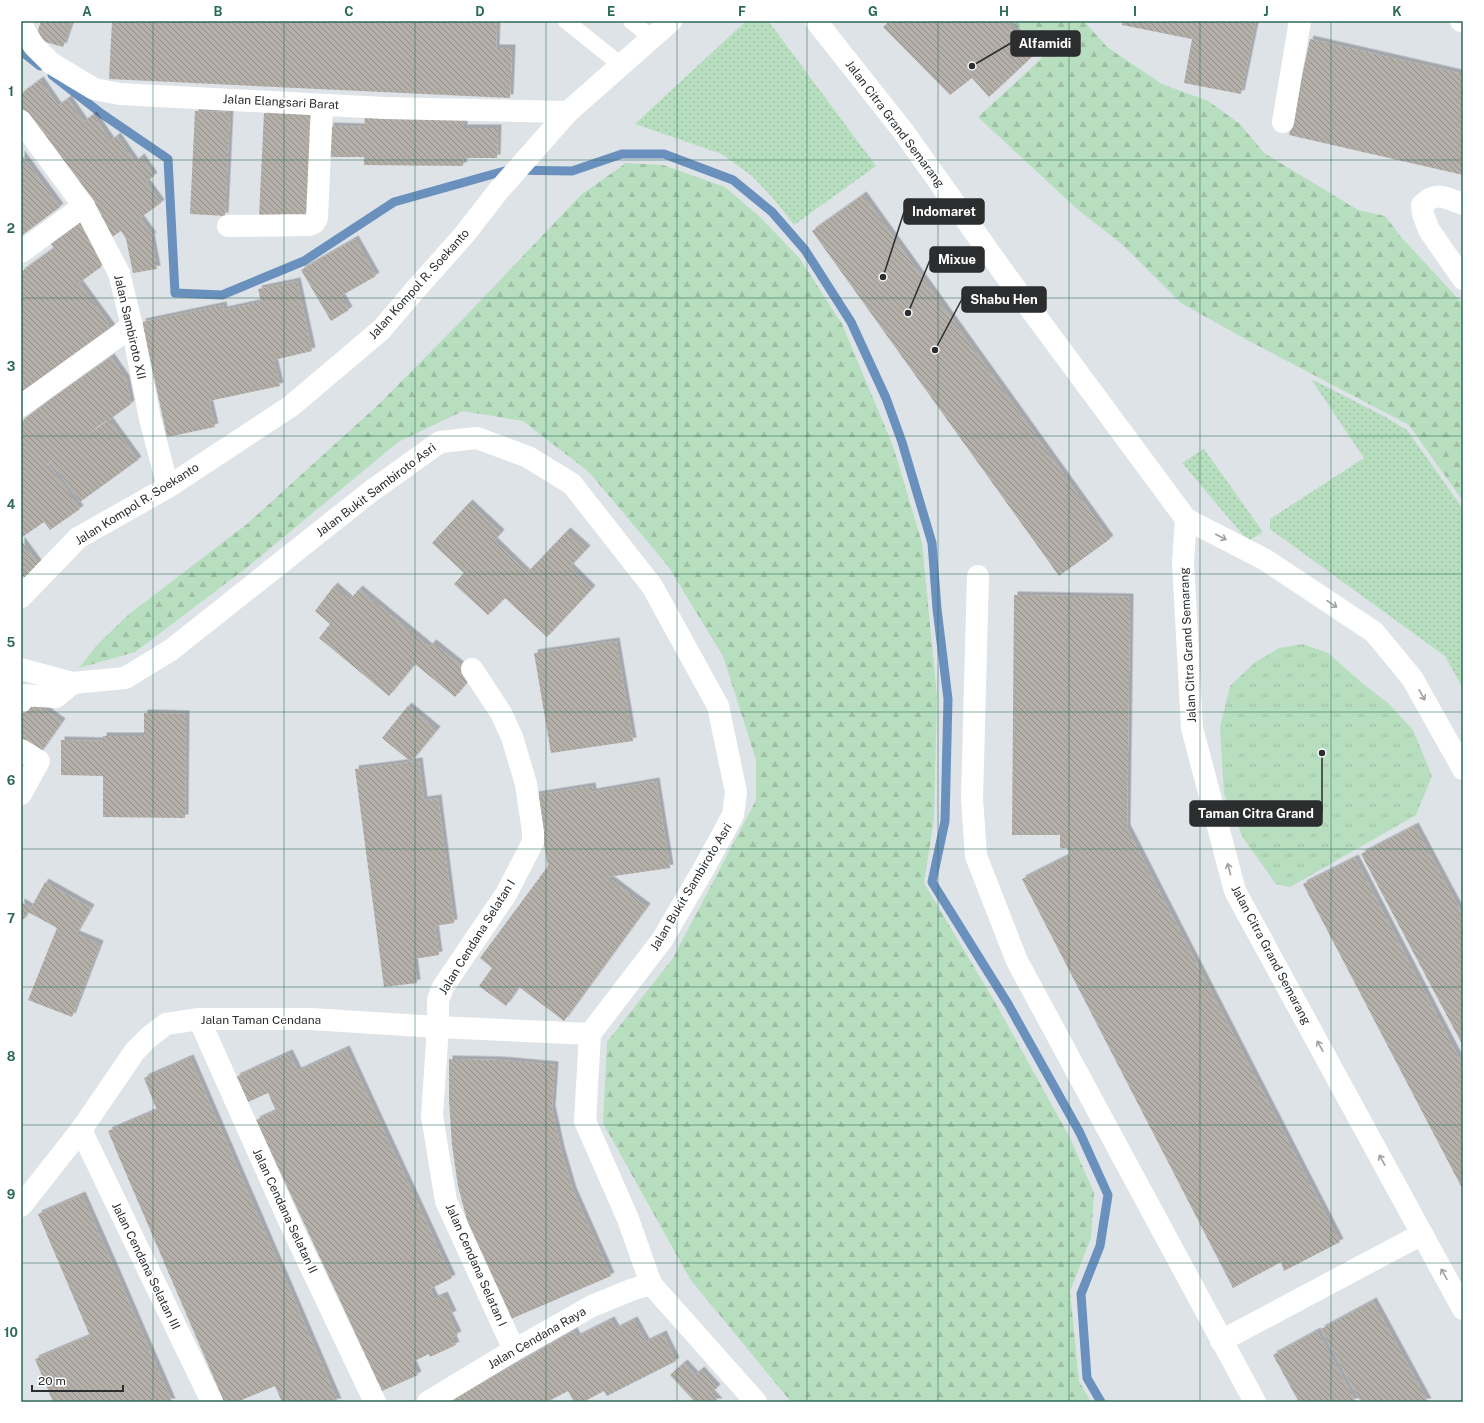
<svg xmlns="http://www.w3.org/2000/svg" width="1484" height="1423" font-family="'Public Sans',sans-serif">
<defs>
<pattern id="grass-dots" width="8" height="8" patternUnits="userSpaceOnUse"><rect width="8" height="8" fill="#b7debe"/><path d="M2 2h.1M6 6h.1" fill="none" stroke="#9ebfa4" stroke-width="1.8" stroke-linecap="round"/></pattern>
<pattern id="forest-firs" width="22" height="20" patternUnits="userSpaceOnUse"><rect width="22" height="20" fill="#b7debe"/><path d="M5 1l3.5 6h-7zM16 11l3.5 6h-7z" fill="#9ebfa4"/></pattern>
<pattern id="park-tufts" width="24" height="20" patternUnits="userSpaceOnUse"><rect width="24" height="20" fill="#b7debe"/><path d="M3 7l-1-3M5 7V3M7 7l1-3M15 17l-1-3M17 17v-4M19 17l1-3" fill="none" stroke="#9ebfa4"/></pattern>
<pattern id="building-back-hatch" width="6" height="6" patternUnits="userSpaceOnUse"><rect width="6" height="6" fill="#b4afa9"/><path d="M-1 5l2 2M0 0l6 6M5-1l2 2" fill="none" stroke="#938f8a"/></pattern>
<filter id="shadow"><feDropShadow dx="3.5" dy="-3.5" stdDeviation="0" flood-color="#0004"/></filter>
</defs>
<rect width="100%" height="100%" fill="#dee3e8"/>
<g fill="url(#grass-dots)">
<polygon points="746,21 769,22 876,166 794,225 773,198 752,176 722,154 635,124"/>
<polygon points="1311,379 1380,414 1407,430 1463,509 1463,689 1445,656 1270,529 1270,519 1364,458"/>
<polygon points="1204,449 1263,532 1248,541 1182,463"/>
</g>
<g fill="url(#forest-firs)">
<polygon points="1012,21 1084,21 1107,47 1162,84 1208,101 1240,124 1264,153 1358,210 1385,216 1401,237 1463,304 1463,501 1409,425 1249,341 1181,303 1123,245 1077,209 978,117 1042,58"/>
<polygon points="626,163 663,165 725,187 761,218 800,259 842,324 893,446 922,543 937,696 934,819 924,883 996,1004 1070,1138 1094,1193 1091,1238 1070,1291 1079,1381 1091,1402 791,1402 690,1279 603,1123 607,1042 673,958 756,800 756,760 723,656 668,566 589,472 523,421 463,411 398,442 250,565 135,652 79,668 97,645 128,615 247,524 377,406 464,318 581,195"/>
</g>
<polygon fill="url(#park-tufts)" points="1303,644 1328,653 1362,683 1388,703 1413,730 1432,776 1416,815 1290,887 1276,884 1243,838 1224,794 1220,727 1230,686 1254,663 1279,648"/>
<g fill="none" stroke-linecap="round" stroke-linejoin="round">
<g stroke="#6a90bd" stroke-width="9">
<polyline points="21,51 40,66"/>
<polyline points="52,75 102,114 168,159 175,293 222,295 304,261 394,202 508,170 572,171 622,154 664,154 733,180 772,212 805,250 851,322 886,398 902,442 932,543 937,609 948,699 945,821 932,882 1008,1004 1080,1133 1108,1195 1100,1246 1081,1294 1087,1378 1101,1402"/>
</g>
</g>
<g fill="url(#building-back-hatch)" filter="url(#shadow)">
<polygon points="41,21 72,21 63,47 35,39"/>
<polygon points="112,21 497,21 496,48 512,48 510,98 109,79"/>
<polygon points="890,21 1006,21 1035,54 989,97 972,78 950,95 883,27"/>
<polygon points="1123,21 1256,21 1241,94 1184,83 1192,39 1122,25"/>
<polygon points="1310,39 1463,74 1463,175 1289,135"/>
<polygon points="40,80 58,106 68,99 84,122 93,115 111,141 117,136 135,162 141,157 154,176 146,182 161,203 140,218 153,236 151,237 157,269 133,273 126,239 121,231 112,237 21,107 21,94"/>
<polygon points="195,111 230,112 225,216 190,214"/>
<polygon points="264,113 310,114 307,217 259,217"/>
<polygon points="365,117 464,118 464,128 498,128 497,158 464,158 463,166 364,165 364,157 329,157 330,126 364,127"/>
<polygon points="21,154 60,207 21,236"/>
<polygon points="863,195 1110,539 1059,576 812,231"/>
<polygon points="79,219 101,250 101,267 79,283 112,328 21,394 21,272 54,248 49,241"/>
<polygon points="355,239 376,276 341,296 349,310 331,321 301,270"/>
<polygon points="297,281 312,351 274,360 280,386 209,401 215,427 167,437 142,322 223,305 224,310 261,302 258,289"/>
<polygon points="111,357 126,379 131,404 109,420 101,424 85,437 109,420 138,460 80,502 51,462 48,464 80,509 50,530 44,522 21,538 21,422 47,402"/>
<polygon points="469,503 501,533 494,541 527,573 567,531 587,549 570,567 592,589 547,637 505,598 488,615 454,584 464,573 432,543"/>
<polygon points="21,540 40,566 25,577 21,576"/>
<polygon points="334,586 350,600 359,589 429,647 433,643 473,675 455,697 415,664 389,696 319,638 330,624 315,611"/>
<polygon points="1014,595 1130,597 1127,828 1340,1242 1284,1271 1281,1262 1233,1288 1022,879 1070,855 1067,848 1060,848 1060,835 1012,835"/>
<polygon points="616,641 633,741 551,753 534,653"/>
<polygon points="30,699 62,722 38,756 21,744 21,712"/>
<polygon points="408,706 437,730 411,762 382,738"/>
<polygon points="144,713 186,714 185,818 103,817 103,776 61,775 61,740 103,741 103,736 144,736"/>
<polygon points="419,761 424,800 438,798 454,923 435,926 439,955 414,959 417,983 384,987 355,769"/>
<polygon points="656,781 670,868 607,877 647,907 564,1021 519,987 506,1006 479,986 492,968 480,958 548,866 535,795 592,786 593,792"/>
<polygon points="1415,826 1463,916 1463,1046 1361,854"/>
<polygon points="1355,858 1463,1066 1463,1190 1303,884"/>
<polygon points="45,882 91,908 76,934 100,944 72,1017 28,1000 57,928 28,912 21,923 21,902 31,908"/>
<polygon points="346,1049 452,1278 430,1289 435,1299 444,1295 453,1314 449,1316 458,1335 452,1337 456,1345 430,1357 429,1354 412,1362 418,1375 382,1391 256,1120 276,1111 268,1093 248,1102 236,1077 289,1053 298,1071"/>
<polygon points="190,1058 228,1146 338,1402 282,1402 275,1386 237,1402 224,1402 121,1162 108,1131 157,1110 144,1078"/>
<polygon points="449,1059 499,1060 555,1065 552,1109 561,1150 573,1191 611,1276 511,1319 468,1224 458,1186 452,1145 449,1100"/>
<polygon points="82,1195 119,1279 172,1402 53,1402 35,1359 90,1336 38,1214"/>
<polygon points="1373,1301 1415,1378 1428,1402 1361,1402 1341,1366 1321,1329"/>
<polygon points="611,1320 616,1329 634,1320 646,1342 663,1334 676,1361 607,1396 604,1391 583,1402 574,1402 568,1391 547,1402 449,1402 574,1331 577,1337"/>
<polygon points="1317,1331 1339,1371 1356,1402 1299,1402 1295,1395 1273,1355"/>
<polygon points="684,1363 695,1375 701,1370 717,1388 711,1393 719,1402 695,1402 670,1375"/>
</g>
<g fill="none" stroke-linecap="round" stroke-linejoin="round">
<g stroke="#fff" stroke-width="16">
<polyline points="566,21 621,65"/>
<polyline points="631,21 652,38"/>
</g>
<g stroke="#fff" stroke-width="22">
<polyline points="816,21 903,131 1004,273 1186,519 1264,559 1374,632 1412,678 1463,769"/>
<polyline points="1461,21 1463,21"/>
<polyline points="21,25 34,46 51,63 94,89 120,94 384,108 568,112"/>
<polyline points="21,121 84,206 119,273 132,326 150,419 168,487"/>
<polyline points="1283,122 1300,21"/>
<path d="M 1463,204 C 1445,198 1437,190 1422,205 L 1423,214 L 1429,230 L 1463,279"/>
<polyline points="228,226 310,225 314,223 317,218 322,105"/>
<polyline points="21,252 84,206"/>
<polyline points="21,406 132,326"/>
<polyline points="1186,519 1183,562 1192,728 1235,891 1463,1309"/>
<polyline points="978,576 972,798 976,856 1017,961 1255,1402"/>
<polyline points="21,669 73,683 125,678 171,650 370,492 440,442 477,438 528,457 572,484 652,586 718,706 736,792 733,815 703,870 662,940 590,1034 585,1121 628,1219 651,1284 756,1402"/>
<polyline points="472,669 501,713 512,737 526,784 533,832 533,842 506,894 443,987 438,1000 438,1027 432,1116 446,1201 514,1350"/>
<polyline points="21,702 22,695 56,697 73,683"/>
<polyline points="21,750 39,761 21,794"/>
<polyline points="199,1019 295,1234 375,1402"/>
<polyline points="81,1130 212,1402"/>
<polyline points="21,1206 81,1130 135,1051 149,1037 166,1024 199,1019 311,1019 438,1027 590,1034"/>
<polyline points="1221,1341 1422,1234"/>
<polyline points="428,1402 514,1350 592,1306 631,1290 651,1284"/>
</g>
<polyline stroke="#fff" stroke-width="22" points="21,597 78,538 168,487 291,406 381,330 415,290 464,235 499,190 568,112 671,21"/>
</g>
<defs><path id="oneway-shaft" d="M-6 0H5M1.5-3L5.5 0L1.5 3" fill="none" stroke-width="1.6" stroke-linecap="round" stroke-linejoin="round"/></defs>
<g stroke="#a0a0a1">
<use href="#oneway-shaft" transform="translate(1221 537) rotate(27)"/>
<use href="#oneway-shaft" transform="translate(1332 604) rotate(34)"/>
<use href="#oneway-shaft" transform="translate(1422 695) rotate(61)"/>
<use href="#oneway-shaft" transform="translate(1229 869) rotate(-105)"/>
<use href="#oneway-shaft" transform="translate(1320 1046) rotate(-119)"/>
<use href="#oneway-shaft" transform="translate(1382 1160) rotate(-119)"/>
<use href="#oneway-shaft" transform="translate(1444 1274) rotate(-119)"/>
</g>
<path fill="none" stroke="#2b6a58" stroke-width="1" stroke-opacity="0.55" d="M 153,21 L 153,1402M 284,21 L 284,1402M 415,21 L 415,1402M 546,21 L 546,1402M 677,21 L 677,1402M 807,21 L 807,1402M 938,21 L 938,1402M 1069,21 L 1069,1402M 1200,21 L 1200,1402M 1331,21 L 1331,1402M 21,160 L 1463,160M 21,298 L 1463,298M 21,436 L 1463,436M 21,574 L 1463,574M 21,712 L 1463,712M 21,849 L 1463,849M 21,987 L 1463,987M 21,1125 L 1463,1125M 21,1263 L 1463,1263"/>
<g text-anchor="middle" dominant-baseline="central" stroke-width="3.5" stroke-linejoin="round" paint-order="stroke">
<g font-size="12" fill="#2b2d2f" stroke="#fff">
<text transform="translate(281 102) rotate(3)">Jalan Elangsari Barat</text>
<text transform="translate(895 124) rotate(53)">Jalan Citra Grand Semarang</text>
<text transform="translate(419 284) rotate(-48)">Jalan Kompol R. Soekanto</text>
<text transform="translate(130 327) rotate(77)">Jalan Sambiroto XII</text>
<text transform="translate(376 490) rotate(-37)">Jalan Bukit Sambiroto Asri</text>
<text transform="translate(137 504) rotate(-32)">Jalan Kompol R. Soekanto</text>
<text transform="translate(1188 645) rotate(-93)">Jalan Citra Grand Semarang</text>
<text transform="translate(691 887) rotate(-59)">Jalan Bukit Sambiroto Asri</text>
<text transform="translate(477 937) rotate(-58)">Jalan Cendana Selatan I</text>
<text transform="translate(1271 955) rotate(62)">Jalan Citra Grand Semarang</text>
<text x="261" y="1020">Jalan Taman Cendana</text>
<text transform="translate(285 1211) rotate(65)">Jalan Cendana Selatan II</text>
<text transform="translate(476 1265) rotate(66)">Jalan Cendana Selatan I</text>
<text transform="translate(146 1266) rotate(64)">Jalan Cendana Selatan III</text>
<text transform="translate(537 1338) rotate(-30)">Jalan Cendana Raya</text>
</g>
</g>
<path fill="none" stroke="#2b2d2f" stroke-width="1.5" d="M972 66L1011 43M883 277L904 212M908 313L930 260M935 350L962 299M1322 753L1322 813"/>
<g fill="#2b2d2f" stroke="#fff" stroke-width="1.5">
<circle cx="972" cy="66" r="4"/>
<circle cx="883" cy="277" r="4"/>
<circle cx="908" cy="313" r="4"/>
<circle cx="935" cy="350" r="4"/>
<circle cx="1322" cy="753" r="4"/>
</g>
<g fill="#2b2d2f" stroke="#2b2d2f" stroke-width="1.5">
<rect x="1011" y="31" width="69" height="25" rx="4"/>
<rect x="904" y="199" width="80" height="25" rx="4"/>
<rect x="930" y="247" width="54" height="25" rx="4"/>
<rect x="962" y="287" width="84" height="25" rx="4"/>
<rect x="1190" y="801" width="132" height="25" rx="4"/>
</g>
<g font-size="13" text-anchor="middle" font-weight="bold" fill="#fff">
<text x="1045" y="48">Alfamidi</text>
<text x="944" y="216">Indomaret</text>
<text x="957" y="264">Mixue</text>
<text x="1004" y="304">Shabu Hen</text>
<text x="1256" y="818">Taman Citra Grand</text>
</g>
<rect width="1484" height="1423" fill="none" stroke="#ffffff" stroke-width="44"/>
<path d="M32 1385v6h91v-6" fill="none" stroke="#2b2d2f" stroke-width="2"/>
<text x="38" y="1385" font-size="12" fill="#2b2d2f" stroke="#ffffff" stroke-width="3" paint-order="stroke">20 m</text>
<rect x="22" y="22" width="1440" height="1379" fill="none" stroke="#2b6a58" stroke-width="1.5"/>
<g font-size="13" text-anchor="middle" font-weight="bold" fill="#2b6a58">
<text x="87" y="16">A</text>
<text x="218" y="16">B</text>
<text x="349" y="16">C</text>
<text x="480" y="16">D</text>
<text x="611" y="16">E</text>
<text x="742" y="16">F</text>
<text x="873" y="16">G</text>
<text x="1004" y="16">H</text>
<text x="1135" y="16">I</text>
<text x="1266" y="16">J</text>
<text x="1397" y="16">K</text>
<text x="11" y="96">1</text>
<text x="11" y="233">2</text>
<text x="11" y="371">3</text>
<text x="11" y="509">4</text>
<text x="11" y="647">5</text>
<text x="11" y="785">6</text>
<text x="11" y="923">7</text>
<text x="11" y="1061">8</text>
<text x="11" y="1199">9</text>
<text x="11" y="1337">10</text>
</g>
</svg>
